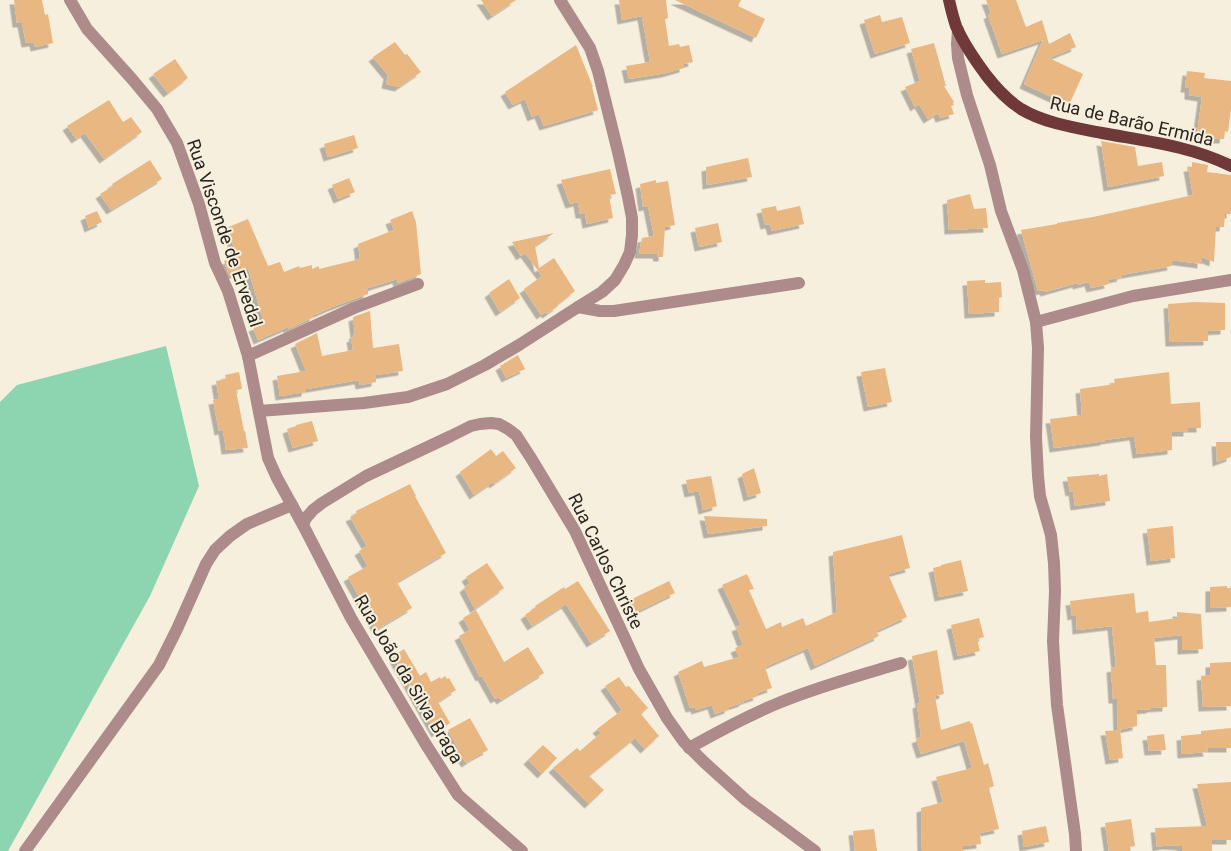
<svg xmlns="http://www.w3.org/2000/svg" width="1231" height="851" font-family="Roboto,sans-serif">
<defs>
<filter id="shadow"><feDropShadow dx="-4.5" dy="4.5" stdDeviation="0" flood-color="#0004"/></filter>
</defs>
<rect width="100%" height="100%" fill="#f7efde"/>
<polygon fill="#8dd5b1" points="166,346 199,486 150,596 8,851 0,851 0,402 17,385"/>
<g fill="#e9b782" filter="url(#shadow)">
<polygon points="14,0 42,0 45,15 48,14 53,43 35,47 34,42 26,43 22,23 17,23"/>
<polygon points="481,0 516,0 492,16"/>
<polygon points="619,0 666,0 668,18 665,19 669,46 679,44 680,47 689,45 693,62 684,64 684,68 666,73 629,79 626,66 650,62 642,16 622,20"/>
<polygon points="675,0 741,0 738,6 765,19 756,38"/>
<polygon points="986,0 1016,0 1026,27 1042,20 1049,44 1070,33 1076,47 1049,58 1083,74 1069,105 1024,84 1043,40 1002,54 988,15 991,13"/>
<polygon points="880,15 882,22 902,17 910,43 875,54 864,20"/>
<polygon points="395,42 405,55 407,54 421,72 399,87 386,84 388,75 373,57"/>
<polygon points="934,43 946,86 944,86 954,102 953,103 954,105 951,106 954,114 940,118 938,113 928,119 919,104 915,107 905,87 920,81 911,49"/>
<polygon points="576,45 593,87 592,87 598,110 544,126 539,114 532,117 525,99 513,105 505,92"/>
<polygon points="175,59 188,78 168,93 153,74"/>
<polygon points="1187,71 1205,73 1204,78 1231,81 1231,109 1228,132 1225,131 1224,139 1216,139 1197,134 1202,97 1189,95 1189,88 1185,88"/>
<polygon points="109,100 123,122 131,117 142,132 104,159 85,133 76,139 67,126"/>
<polygon points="354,135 358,148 328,157 324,144"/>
<polygon points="1101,141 1135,147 1138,166 1162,162 1164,176 1108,187"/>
<polygon points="748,158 752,177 707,185 706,167"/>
<polygon points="150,160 162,179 111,210 100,194 113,186 112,184"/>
<polygon points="1192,162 1208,165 1207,172 1231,175 1231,214 1225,214 1224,227 1216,227 1214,262 1202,257 1202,264 1171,260 1172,266 1121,275 1122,277 1108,280 1109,284 1091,288 1089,282 1077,285 1077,283 1045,292 1044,290 1038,291 1021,230 1057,224 1057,223 1093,217 1193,195 1188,167 1192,167"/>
<polygon points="610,169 616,194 609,195 613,218 587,224 585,214 580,214 578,202 570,204 561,180"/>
<polygon points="349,178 355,192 338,199 332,185"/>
<polygon points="656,180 656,183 668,181 675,225 665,227 663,257 658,257 657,254 639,254 642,238 654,236 648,206 643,207 640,184"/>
<polygon points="970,194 974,209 986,208 988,228 949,230 947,200"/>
<polygon points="776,206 777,211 800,206 804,224 772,231 770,224 765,225 761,209"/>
<polygon points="97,211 102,222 89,228 85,216"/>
<polygon points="412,211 416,222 421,274 398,283 397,279 368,288 368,294 332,307 314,315 314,317 288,329 288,327 258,340 253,327 264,323 248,268 230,276 228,272 224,261 238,256 226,228 248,219 268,266 280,262 284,272 299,266 300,268 312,265 312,269 319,266 319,269 360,259 358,244 394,230 390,220"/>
<polygon points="718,223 722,242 699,247 695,228"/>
<polygon points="554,233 535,246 539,268 554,258 575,291 557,305 558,306 547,314 545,312 541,315 524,289 542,276 525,253 521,256 512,242"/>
<polygon points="509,279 520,298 500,312 489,293"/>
<polygon points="985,280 985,283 1001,282 1002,297 999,298 999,312 969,314 967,281"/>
<polygon points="1194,302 1225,303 1225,330 1208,331 1208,341 1170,342 1168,304"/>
<polygon points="370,311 373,348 399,344 403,371 376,375 376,382 360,385 359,380 306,389 306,392 280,396 277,376 306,371 295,344 317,333 322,356 353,350 351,338 354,337 353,335 355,334 353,317"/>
<polygon points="518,355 525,369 506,378 500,366"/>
<polygon points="885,368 892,402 868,407 861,372"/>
<polygon points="239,372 242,389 236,390 244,431 245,431 248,448 226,450 223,430 219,431 213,400 219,399 216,381 226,379 225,375"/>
<polygon points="1169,372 1171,404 1200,402 1201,428 1188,428 1188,432 1172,432 1172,450 1137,454 1134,436 1105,440 1105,441 1054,448 1050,419 1082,415 1080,389 1115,384 1114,379"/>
<polygon points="312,421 318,441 293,448 287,429 296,426 296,425"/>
<polygon points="1216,442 1231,442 1231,457 1217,462"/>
<polygon points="491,449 496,456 503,451 516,468 494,484 493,482 474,495 460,472"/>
<polygon points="754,468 761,493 748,497 742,474"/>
<polygon points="1099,474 1099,476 1107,474 1110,501 1075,506 1073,491 1070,492 1067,477"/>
<polygon points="711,476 717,506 703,510 699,491 689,493 686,480"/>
<polygon points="410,484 416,496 415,496 446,553 397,582 412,608 377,629 348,577 368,566 359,551 367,546 350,517 357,514 356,511"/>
<polygon points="704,516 767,519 767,526 708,534"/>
<polygon points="1173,526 1175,558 1151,561 1147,529"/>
<polygon points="902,535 910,568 888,574 907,617 876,631 879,636 815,666 808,648 765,667 772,688 757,693 758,696 743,701 744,702 729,707 729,709 715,714 712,705 696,710 695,707 690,708 678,672 702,661 704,667 739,657 735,648 743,645 736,627 741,625 722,585 747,574 754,589 749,590 766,629 781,622 782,627 803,618 806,626 837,612 833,552"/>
<polygon points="961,560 968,591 939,597 933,568 941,566 941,565"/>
<polygon points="487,563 504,588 475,609 464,588 470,583 466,577"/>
<polygon points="578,581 610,631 591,643 566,604 532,626 525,615 536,607 535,606 564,587 565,589"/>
<polygon points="669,581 675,593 632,614 626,602"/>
<polygon points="1227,586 1227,588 1231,588 1231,607 1210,608 1210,587"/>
<polygon points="1134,593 1136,613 1148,611 1149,622 1177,618 1177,612 1201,614 1203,649 1182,650 1182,635 1154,638 1156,665 1166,665 1167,707 1151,708 1151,709 1137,710 1137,726 1118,730 1117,699 1113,699 1111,668 1116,667 1112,626 1077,630 1076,615 1072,616 1070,601"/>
<polygon points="476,610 504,662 528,647 544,673 501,700 499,697 495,699 482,676 480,677 459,636 470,630 463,618"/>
<polygon points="979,618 984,637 977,639 980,651 958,656 951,625"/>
<polygon points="404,649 420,676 426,672 431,682 440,677 441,679 445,676 447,679 449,678 456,690 438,702 450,723 436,733 393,656"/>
<polygon points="937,650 944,694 935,696 941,730 970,721 971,724 972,723 984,765 988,763 994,786 989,788 999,829 980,833 981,844 963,846 963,851 922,851 921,808 943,802 936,777 972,768 964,741 921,754 916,739 921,737 917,704 920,703 912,656"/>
<polygon points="1231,662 1231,706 1203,707 1201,676 1210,675 1210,663"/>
<polygon points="619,677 626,687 629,686 648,708 641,714 659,736 645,749 635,738 589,776 604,790 589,804 553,768 577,748 580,751 601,733 597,729 622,710 605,686"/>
<polygon points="470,718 488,750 475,757 466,763 456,749 458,748 448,730"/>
<polygon points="1231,728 1231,748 1207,748 1208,752 1182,754 1181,736 1201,734 1201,731"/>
<polygon points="1120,730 1123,758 1110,760 1105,731"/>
<polygon points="1164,734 1166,750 1149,751 1147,736"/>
<polygon points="543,745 557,758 542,774 528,760"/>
<polygon points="1231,782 1231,840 1212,840 1212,851 1182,851 1182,846 1166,845 1157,847 1155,828 1207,826 1197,784"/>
<polygon points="1131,819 1135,846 1129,847 1129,851 1109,851 1105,823"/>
<polygon points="1046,826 1049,842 1024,847 1022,831"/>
<polygon points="874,829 877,851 855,851 853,831"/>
</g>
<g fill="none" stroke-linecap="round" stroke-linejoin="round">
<g stroke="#ac8b8a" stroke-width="12">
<polyline points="70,0 87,29 132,79 157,109 177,143 199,204 215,263 228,291 248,356 268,458 277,478 303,525 351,618 425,743 458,795 522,851"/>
<polyline points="958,30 957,44 958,58 967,95 990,165 1001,211 1023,270 1036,322 1038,348 1036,437 1038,476 1040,496 1051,535 1054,563 1055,591 1053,641 1055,674 1057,705 1075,834 1076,851"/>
<polyline points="578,307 600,311 614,311 799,283"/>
<polyline points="1036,322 1133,296 1231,280"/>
<polyline points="248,356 354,308 418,284"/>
<polyline points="259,411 364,403 408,397 447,384 485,365 519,345 578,307 602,292 615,280 624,265 630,252 632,235 632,218 628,197 618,152 598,71 590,48 560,0"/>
<polyline points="303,525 306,518 313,510 322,503 366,476 451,436 471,426 480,424 491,423 499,424 508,429 516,435 531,458 575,531 622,632 639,669 667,718 684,742 704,762 746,800 815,851"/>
<path d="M 689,748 C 719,731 749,715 781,702 C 820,686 861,675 901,663"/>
<polyline points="25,851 159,665 177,629 206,564 215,550 230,536 247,524 292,505"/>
</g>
<path stroke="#6f3939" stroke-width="12" d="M 949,0 C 951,9 953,17 956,26 C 963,43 975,60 986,75 C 996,88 1007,100 1021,109 C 1044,123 1076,128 1102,133 C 1145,141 1191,146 1231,166"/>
</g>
<g text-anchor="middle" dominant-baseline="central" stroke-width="4" stroke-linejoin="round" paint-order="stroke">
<g font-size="18" fill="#292620" stroke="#f7efde">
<text transform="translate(1132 121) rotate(13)">Rua de Barão Ermida</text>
<text transform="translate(225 233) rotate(71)">Rua Visconde de Ervedal</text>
<text transform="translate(606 561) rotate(64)">Rua Carlos Christe</text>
<text transform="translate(409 679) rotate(59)">Rua João da Silva Braga</text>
</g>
</g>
</svg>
